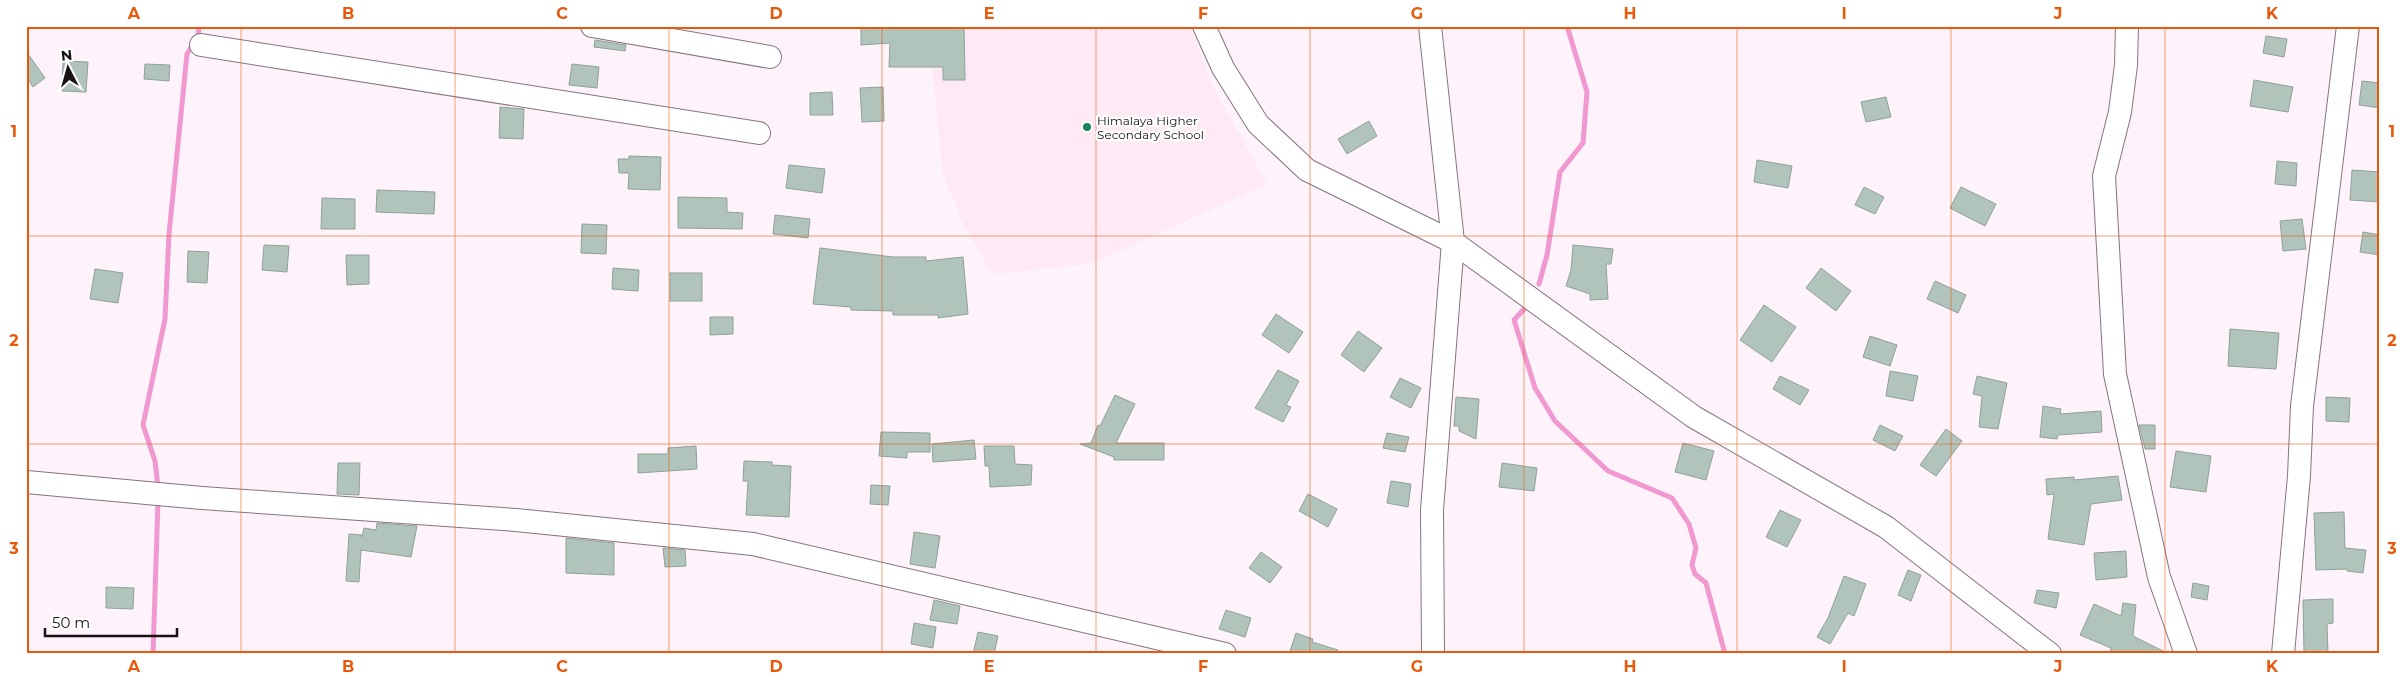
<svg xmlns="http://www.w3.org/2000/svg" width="2406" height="680" font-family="Montserrat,sans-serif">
<rect width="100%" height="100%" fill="#fef3fa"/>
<polygon fill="#fee9f5" points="937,26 1190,26 1211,82 1267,184 1093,263 998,274 989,269 961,219 943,173 933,79"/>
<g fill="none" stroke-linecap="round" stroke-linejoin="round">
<g stroke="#f098cf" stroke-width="5">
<polyline points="1539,284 1547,255 1560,172 1583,143 1587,92 1567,26"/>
<polyline points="1526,307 1514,320 1535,388 1555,421 1608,471 1672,498 1689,524 1696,548 1692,565 1695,574 1706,583 1725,654"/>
<polyline points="158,487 155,461 143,425 165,319 169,234 187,54 198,36 199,26"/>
<polyline points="153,654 158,501"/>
</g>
</g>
<g fill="#b1c4bb" stroke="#8fa198">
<polygon points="964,26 965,80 943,80 943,67 889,67 890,43 861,45 861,27"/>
<polygon points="2266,36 2287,39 2284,57 2263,53"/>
<polygon points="595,40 626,45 625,51 594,47"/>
<polygon points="26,51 45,78 33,87 26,76"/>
<polygon points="63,61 88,62 86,92 62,91"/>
<polygon points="145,64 170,65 169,81 144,79"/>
<polygon points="572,64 599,67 597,88 569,85"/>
<polygon points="2254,80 2293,87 2288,112 2250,106"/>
<polygon points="2362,81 2380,83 2380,108 2359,105"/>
<polygon points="883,87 884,121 862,122 860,88"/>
<polygon points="832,92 833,115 810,115 810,93"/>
<polygon points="1886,97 1891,117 1866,122 1861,102"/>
<polygon points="500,107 524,109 523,139 499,138"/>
<polygon points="1369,121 1377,136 1347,154 1338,139"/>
<polygon points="629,156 661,157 660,190 628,189 629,173 619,173 618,159 629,159"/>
<polygon points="1757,160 1792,166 1788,188 1754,182"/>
<polygon points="2277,161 2297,163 2296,186 2275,184"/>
<polygon points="789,165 825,169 822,193 786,188"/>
<polygon points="2352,170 2380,172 2380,202 2350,200"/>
<polygon points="1864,187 1884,197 1875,214 1855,205"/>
<polygon points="1961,187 1996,204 1985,226 1950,208"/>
<polygon points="377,190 435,192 434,214 376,212"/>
<polygon points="678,197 727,198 727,212 743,213 742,229 678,228"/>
<polygon points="322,198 355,199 355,229 321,229"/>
<polygon points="775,215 810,219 808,238 773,234"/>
<polygon points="2302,219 2306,249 2283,251 2280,221"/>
<polygon points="582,224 607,225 606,254 581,253"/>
<polygon points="2363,232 2380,235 2380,255 2360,252"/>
<polygon points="264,245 289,246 287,272 262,270"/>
<polygon points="1573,245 1613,249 1611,264 1606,264 1608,299 1590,300 1590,294 1566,286 1571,270"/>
<polygon points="820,248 893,257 926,257 926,261 963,257 968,314 938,318 938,315 893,315 893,311 851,310 851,307 813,304"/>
<polygon points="188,251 209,252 207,283 187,282"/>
<polygon points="346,255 369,255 369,284 347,285"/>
<polygon points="613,268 639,270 638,291 612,289"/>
<polygon points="1821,268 1851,291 1836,311 1806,288"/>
<polygon points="95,269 123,273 118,303 90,299"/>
<rect x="670" y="273" width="32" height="28"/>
<polygon points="1935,281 1966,295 1958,313 1927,299"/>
<polygon points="1764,305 1796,327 1772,362 1740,340"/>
<polygon points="1276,314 1303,332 1289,353 1262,335"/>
<polygon points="710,317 733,317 733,334 710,335"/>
<polygon points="2230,329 2279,333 2276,369 2228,366"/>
<polygon points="1358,331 1382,348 1364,372 1341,355"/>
<polygon points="1870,336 1897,345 1890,366 1863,357"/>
<polygon points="1278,370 1299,381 1286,405 1291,407 1283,422 1255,408"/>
<polygon points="1890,371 1918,376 1913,401 1886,396"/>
<polygon points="1780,376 1809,390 1800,405 1773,389"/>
<polygon points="1977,376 2007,383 1998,429 1979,427 1982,396 1973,394"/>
<polygon points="1400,378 1421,388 1411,408 1390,397"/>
<polygon points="1115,395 1135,404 1116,443 1164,443 1164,460 1114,460 1114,457 1080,444 1091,443 1098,425 1100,426"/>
<polygon points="1456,397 1479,399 1476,439 1459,431 1459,426 1454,426"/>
<polygon points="2326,397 2350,398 2349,422 2326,421"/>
<polygon points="2043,406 2061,409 2060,414 2101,411 2102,432 2058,435 2057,439 2040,437"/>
<polygon points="1880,425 1903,436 1895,451 1873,440"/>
<polygon points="2139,425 2155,425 2155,449 2145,449"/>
<polygon points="1946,429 1962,441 1936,476 1920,465"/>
<polygon points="881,432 930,433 930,452 907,452 907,458 879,456"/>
<polygon points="1387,433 1409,437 1405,452 1383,448"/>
<polygon points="974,440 976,459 933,462 932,444"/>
<polygon points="1683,443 1714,451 1706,480 1675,472"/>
<polygon points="696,446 697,469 638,473 638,454 668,454 668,448"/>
<polygon points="984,446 1014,446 1015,464 1032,465 1031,485 990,487 989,466 985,466"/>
<polygon points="2176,451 2211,456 2206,492 2170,487"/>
<polygon points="744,461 772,462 772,465 791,466 789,517 746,515 748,481 743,481"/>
<polygon points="338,463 360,463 359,495 337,494"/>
<polygon points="1502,463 1537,468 1534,491 1499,487"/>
<polygon points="2118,476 2122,500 2091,504 2084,545 2048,539 2054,494 2047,495 2046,479 2074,477 2074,480"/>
<polygon points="1391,481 1411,484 1408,507 1387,503"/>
<polygon points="871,485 890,486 888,505 870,504"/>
<polygon points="1308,494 1337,509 1328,527 1299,511"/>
<polygon points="1780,510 1801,520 1787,547 1766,537"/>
<polygon points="2344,512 2345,548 2366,550 2363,573 2347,571 2347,569 2316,570 2314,513"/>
<polygon points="377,523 417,526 411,557 361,550 359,582 346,581 349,534 362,535 362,537 364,528 376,530"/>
<polygon points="914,532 940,536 935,568 910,564"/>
<polygon points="566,538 614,543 614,575 566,573"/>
<polygon points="663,548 685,550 686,566 665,567"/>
<polygon points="2126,551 2127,577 2096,580 2094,553"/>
<polygon points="1261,552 1282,567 1270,583 1249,568"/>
<polygon points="1908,570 1921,575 1911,601 1898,595"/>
<polygon points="1844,576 1866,584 1854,616 1848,613 1830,644 1817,637 1828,618"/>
<polygon points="2193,583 2209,586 2207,600 2191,597"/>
<polygon points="106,587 134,588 133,609 106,608"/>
<polygon points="2037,590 2059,593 2056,608 2034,603"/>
<polygon points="2333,599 2333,623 2327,624 2328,653 2304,653 2303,600"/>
<polygon points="934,600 960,606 957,624 930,620"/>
<polygon points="2123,603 2136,605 2133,636 2169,654 2109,654 2111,648 2080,635 2094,604 2121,616"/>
<polygon points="1226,610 1251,618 1245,637 1219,629"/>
<polygon points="914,623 936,627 933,648 911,644"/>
<polygon points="978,632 998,636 994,654 973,654"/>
<polygon points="1296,633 1313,639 1312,642 1338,650 1338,654 1289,654"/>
</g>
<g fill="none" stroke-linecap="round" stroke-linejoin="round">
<defs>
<g id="minor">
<polyline points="592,26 770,57"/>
<polyline points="1204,26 1223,68 1258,124 1307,170 1453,242 1694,417 1886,527 2050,654"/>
<polyline points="1430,26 1453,242 1432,510 1433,654"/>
<polyline points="2127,26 2126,65 2120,112 2104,176 2115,374 2159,577 2186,654"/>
<polyline points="201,45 759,133"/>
<polyline points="26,482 202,498 516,520 753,544 1225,654"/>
<polyline points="2283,654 2299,476 2302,406 2348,26"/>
</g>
</defs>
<use href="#minor" stroke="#85747e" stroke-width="24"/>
<use href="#minor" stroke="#fff" stroke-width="22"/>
</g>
<path fill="none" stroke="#e8590c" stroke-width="1" stroke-opacity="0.55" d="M 241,26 L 241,654M 455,26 L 455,654M 669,26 L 669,654M 882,26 L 882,654M 1096,26 L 1096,654M 1310,26 L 1310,654M 1524,26 L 1524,654M 1737,26 L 1737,654M 1951,26 L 1951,654M 2165,26 L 2165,654M 26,236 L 2380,236M 26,444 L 2380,444"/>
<circle fill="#198561" stroke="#fff" stroke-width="2" cx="1087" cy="127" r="5"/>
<g text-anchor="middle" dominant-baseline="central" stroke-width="4.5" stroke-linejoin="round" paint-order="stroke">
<g font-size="12" fill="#181215" stroke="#fff" text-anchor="start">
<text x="1097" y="120">Himalaya Higher<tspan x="1097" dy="14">Secondary School</tspan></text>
</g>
</g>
<rect width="2406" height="680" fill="none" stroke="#ffffff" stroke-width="55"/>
<g transform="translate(68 68) rotate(354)" stroke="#ffffff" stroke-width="4" paint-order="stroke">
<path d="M0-4L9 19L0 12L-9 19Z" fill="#181215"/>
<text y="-8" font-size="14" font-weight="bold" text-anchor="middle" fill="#181215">N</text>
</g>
<path d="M45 628v8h132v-8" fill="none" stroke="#181215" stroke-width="2.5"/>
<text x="52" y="628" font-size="15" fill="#181215" stroke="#ffffff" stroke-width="4" paint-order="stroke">50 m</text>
<rect x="28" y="28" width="2350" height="624" fill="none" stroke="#e8590c" stroke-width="2"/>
<g font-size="16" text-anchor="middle" font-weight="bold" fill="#e8590c">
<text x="134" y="19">A</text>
<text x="348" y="19">B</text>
<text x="562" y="19">C</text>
<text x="776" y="19">D</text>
<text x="989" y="19">E</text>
<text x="1203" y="19">F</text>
<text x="1417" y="19">G</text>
<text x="1630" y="19">H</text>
<text x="1844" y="19">I</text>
<text x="2058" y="19">J</text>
<text x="2272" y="19">K</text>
<text x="14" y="137">1</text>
<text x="2392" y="137">1</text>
<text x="14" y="346">2</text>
<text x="2392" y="346">2</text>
<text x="14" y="554">3</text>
<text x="2392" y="554">3</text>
<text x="134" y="672">A</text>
<text x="348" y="672">B</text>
<text x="562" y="672">C</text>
<text x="776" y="672">D</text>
<text x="989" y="672">E</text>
<text x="1203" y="672">F</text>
<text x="1417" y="672">G</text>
<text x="1630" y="672">H</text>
<text x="1844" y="672">I</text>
<text x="2058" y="672">J</text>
<text x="2272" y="672">K</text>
</g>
</svg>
